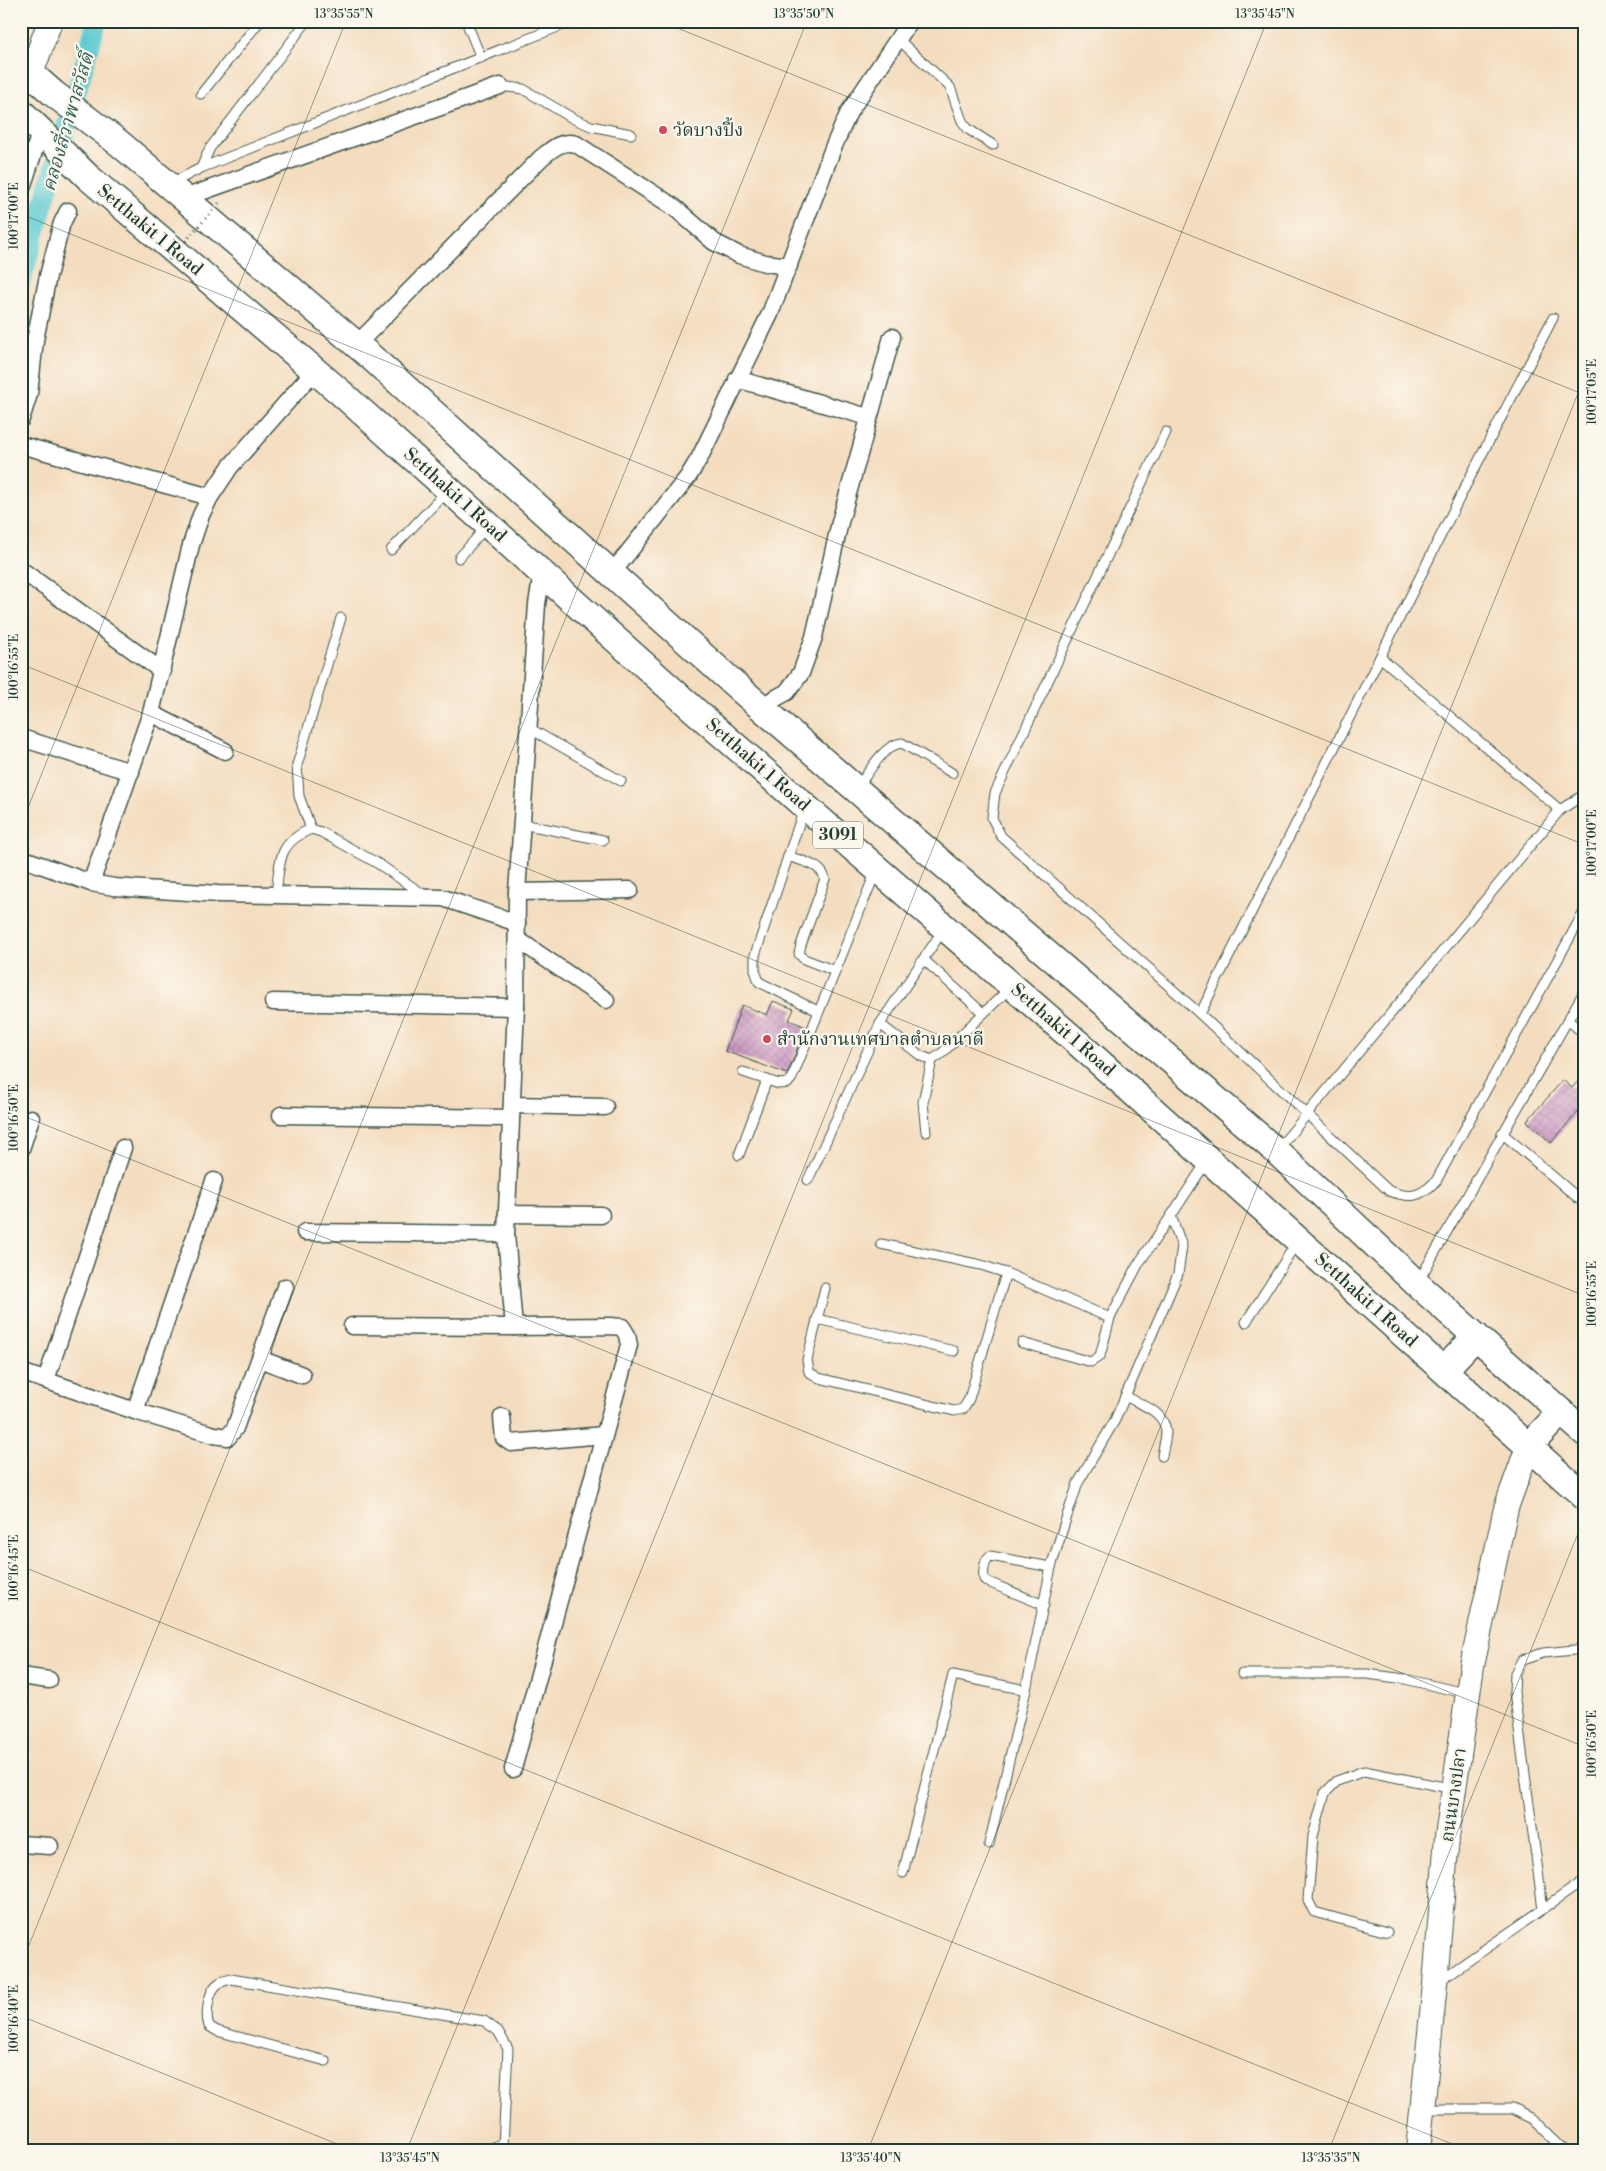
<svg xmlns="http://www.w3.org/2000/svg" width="1606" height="2171" font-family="'Libre Bodoni','Noto Serif Thai',serif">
<defs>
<pattern id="building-cross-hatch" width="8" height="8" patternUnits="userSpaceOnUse" patternTransform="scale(1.25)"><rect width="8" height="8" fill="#c88fbf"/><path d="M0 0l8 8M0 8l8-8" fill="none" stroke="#a2769c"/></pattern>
</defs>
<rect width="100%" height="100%" fill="#fbf7ec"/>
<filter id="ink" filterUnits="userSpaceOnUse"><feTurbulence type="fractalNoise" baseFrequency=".02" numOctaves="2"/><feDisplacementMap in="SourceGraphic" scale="10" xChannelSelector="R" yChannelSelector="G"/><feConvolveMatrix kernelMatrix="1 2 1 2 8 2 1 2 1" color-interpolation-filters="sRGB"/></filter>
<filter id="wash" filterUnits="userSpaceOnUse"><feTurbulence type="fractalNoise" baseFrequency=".0096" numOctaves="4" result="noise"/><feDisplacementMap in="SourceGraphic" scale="20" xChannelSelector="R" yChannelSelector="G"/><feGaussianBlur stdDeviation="1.12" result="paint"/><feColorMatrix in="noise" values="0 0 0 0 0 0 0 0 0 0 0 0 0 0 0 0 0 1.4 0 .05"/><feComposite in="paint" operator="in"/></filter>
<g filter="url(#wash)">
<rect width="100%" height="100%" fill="#f4ddbf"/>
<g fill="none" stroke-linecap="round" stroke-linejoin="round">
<polyline stroke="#5dcad1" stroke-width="20" points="21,281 97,21"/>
</g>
<g id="blocks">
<g fill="url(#building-cross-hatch)">
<polygon points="773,1001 794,1009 789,1020 806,1027 787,1074 725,1051 742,1005 767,1015"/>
<polygon points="1585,1073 1585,1104 1551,1143 1527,1121 1563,1080 1572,1088"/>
</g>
</g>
</g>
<g filter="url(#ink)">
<use href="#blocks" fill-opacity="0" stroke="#3f5549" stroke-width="1"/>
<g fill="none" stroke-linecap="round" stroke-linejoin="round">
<defs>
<g id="lane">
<polyline points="466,21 481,58"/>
<polyline points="898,39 950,87 962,121 968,129 993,145"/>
<polyline points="500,86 523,89 574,119 591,126 631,134"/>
<polyline points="201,94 260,21"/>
<polyline points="201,168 210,148 307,21"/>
<polyline points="172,183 201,168 573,21"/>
<path d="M 1166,432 L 995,793 L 992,818 L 1001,836 L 1200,1014 L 1389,1191 C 1411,1199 1420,1197 1436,1181 L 1585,910"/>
<polyline points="391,550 446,492"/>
<polyline points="459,558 486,527"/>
<polyline points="1380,657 1464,489 1553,318"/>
<polyline points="529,728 621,781"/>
<path d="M 858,787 C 869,772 883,745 902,743 L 952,773"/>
<polyline points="804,809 755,955 755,970 759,982 818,1011"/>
<polyline points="1560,810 1585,794"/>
<polyline points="522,824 603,840"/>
<polyline points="311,829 299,796 297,765 341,618"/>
<path d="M 788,856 C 801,861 822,864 825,879 L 801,945 L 799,954 L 804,959 L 835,971"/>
<path d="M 276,895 C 280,862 277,843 311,829 L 321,832 L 377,863 L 426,896"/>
<polyline points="923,959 983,1013"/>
<polyline points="1200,1014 1380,657 1560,810 1278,1149"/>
<polyline points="1568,1020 1585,1035"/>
<polyline points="932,1060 921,1056 880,1024 943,930"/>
<polyline points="743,1072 779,1084 788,1083 792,1078 876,871"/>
<polyline points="926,1132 923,1102 932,1060 941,1054 1010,988"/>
<polyline points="1502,1133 1585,1204"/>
<polyline points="739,1155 767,1080"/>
<polyline points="808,1180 880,1024"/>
<polyline points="881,1244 981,1265 1006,1273"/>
<polyline points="1418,1282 1585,990"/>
<polyline points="825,1288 807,1360 809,1372 819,1378 954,1411 963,1409 969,1399 1006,1273 1110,1318 1139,1263 1171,1216"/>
<polyline points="817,1319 954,1351"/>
<polyline points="1246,1322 1297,1242"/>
<polyline points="1022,1343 1091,1362 1100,1356 1110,1318"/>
<path d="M 1125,1396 C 1140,1404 1165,1411 1166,1432 C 1166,1439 1163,1448 1162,1456"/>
<path d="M 1044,1605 L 988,1582 L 984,1579 C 983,1572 984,1560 990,1556 L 1051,1567"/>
<polyline points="1242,1674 1367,1674 1405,1679 1468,1694"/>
<polyline points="989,1844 1026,1690 1051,1567 1064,1525 1078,1483 1115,1420 1178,1274 1182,1246 1171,1216 1207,1161"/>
<polyline points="903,1873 953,1675 1026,1690"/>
<polyline points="1543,1909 1514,1692 1515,1673 1522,1660 1543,1653 1585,1649"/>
<polyline points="1387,1932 1314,1912 1308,1900 1313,1836 1325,1793 1337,1781 1364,1771 1454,1789"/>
<polyline points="1439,1981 1585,1880"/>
<path d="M 326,2061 L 217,2031 L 209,2026 C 205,2015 208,1990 219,1983 C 223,1981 228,1980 231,1979 L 484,2021 L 498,2031 L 508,2049 L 503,2146"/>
<polyline points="1423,2109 1512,2109 1532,2119 1564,2150"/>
<polyline points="490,2150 498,2145 506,2149"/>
</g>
<g id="street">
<polyline points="21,191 41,130"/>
<polyline points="184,198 500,86"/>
<path d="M 356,345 L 541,158 C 552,149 561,140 576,144 L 674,207 L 714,242 L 739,255 L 765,263 L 789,266"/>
<polyline points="737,379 868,417"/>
<polyline points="21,419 29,394 35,340 48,276 62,223 68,211"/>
<polyline points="21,445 210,497"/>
<polyline points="21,570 162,671"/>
<polyline points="612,573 688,477 700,457 770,314 833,148 849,112 910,21"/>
<polyline points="760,707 787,692 801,673 814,637 840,522 892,337"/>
<polyline points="151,713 225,751"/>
<polyline points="21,738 131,772"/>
<polyline points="21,858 91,883 114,887 218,894 443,898 517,923"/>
<polyline points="91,883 151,713 191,545 201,515 210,497 230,467 315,370"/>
<polyline points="517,892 630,890"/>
<polyline points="517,939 606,1000"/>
<polyline points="273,1002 516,1007"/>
<polyline points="512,1105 605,1107"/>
<polyline points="281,1115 511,1118"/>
<polyline points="21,1149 31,1118"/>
<polyline points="507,1214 601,1215"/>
<polyline points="305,1232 506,1234"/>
<polyline points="352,1326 514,1327 610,1326 622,1327 627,1335 629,1345 513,1769"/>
<polyline points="514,1327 506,1234 516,1007 517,892 537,604 542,573"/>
<polyline points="260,1359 302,1375"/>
<polyline points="21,1372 135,1411 214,1435 228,1437 235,1428 285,1287"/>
<polyline points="46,1380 123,1148"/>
<polyline points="135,1411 214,1181"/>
<polyline points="502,1417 504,1438 511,1443 604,1435"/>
<polyline points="21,1676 49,1680"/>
<polyline points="21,1844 50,1846"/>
</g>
<g id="secondary">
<polyline points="31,74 50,21"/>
<polyline points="1418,2150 1435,1984 1447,1837 1472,1666 1506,1508 1528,1447"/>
</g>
<g id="primary">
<polyline points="21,65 54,94 119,143 371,357 741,690 1276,1151 1417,1284 1585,1433"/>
<polyline points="21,112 88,177 340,392 710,724 1079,1044 1585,1497"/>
<polyline points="1444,1370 1476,1336"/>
<polyline points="1528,1447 1561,1412"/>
</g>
</defs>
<use href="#lane" stroke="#3f5549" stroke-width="11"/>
<use href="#street" stroke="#3f5549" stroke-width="19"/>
<use href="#secondary" stroke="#3f5549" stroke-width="26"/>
<use href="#primary" stroke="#3f5549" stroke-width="29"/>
<use href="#lane" stroke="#fff" stroke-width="9"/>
<use href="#street" stroke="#fff" stroke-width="16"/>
<use href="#secondary" stroke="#fff" stroke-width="24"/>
<use href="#primary" stroke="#fff" stroke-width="26"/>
<polyline stroke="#3f5549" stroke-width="3" stroke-dasharray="1 4" stroke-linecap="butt" points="169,260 219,203"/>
</g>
</g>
<path fill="none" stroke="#1f3d34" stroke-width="1" stroke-opacity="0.45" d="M 660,21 L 1585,395M 21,214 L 1585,845M 21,664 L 1585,1296M 21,825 L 346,21M 21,1115 L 1585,1747M 21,1566 L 1467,2150M 21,1965 L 807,21M 21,2016 L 352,2150M 407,2150 L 1267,21M 868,2150 L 1585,376M 1329,2150 L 1585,1516"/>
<g fill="#d1495b" stroke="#fbf7ec" stroke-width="2">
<circle cx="663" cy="130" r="5"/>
<circle cx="767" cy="1039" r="5"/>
</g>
<g text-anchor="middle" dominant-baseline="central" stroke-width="4.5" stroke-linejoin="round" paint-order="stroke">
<rect fill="#fbf7ec" stroke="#61756b" stroke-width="1" x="813" y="821.5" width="50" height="27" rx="4"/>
<g font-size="16" font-weight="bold" fill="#1f3d34">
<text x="838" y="835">3091</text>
</g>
<g font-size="18" fill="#1f3d34" stroke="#fbf7ec" text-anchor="start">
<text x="673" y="130">วัดบางปิ้ง</text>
<text x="777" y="1039">สำนักงานเทศบาลตำบลนาดี</text>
</g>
<g font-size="18" fill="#1f3d34" stroke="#fbf7ec">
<text transform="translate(150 230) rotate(40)">Setthakit 1 Road</text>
<text transform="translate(455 495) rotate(42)">Setthakit 1 Road</text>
<text transform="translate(758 765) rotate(41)">Setthakit 1 Road</text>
<text transform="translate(1063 1030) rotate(41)">Setthakit 1 Road</text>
<text transform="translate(1366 1300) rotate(42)">Setthakit 1 Road</text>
<text transform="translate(1454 1795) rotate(-82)">ถนนบางปลา</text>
</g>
<g font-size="19" font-style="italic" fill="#2e605b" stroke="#fbf7ec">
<text transform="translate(68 122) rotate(-74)">คลองสี่วาพาสวัสดิ์</text>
</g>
</g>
<rect width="1606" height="2171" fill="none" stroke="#fbf7ec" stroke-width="55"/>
<rect x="28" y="28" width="1550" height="2116" fill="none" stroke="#1f3d34" stroke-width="2"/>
<g font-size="12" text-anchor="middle" fill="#1f3d34">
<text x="344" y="18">13°35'55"N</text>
<text x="804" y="18">13°35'50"N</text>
<text x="1265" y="18">13°35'45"N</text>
<text transform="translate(14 216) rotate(-90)" y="4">100°17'00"E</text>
<text transform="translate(1592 392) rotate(-90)" y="4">100°17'05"E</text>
<text transform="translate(14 667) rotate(-90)" y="4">100°16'55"E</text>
<text transform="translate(1592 843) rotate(-90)" y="4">100°17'00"E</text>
<text transform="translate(14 1118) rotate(-90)" y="4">100°16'50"E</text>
<text transform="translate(1592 1294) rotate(-90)" y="4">100°16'55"E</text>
<text transform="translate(14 1568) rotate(-90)" y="4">100°16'45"E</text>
<text transform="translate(1592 1744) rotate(-90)" y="4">100°16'50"E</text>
<text transform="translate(14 2019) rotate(-90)" y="4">100°16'40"E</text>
<text x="410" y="2162">13°35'45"N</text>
<text x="871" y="2162">13°35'40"N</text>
<text x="1331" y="2162">13°35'35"N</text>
</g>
</svg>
